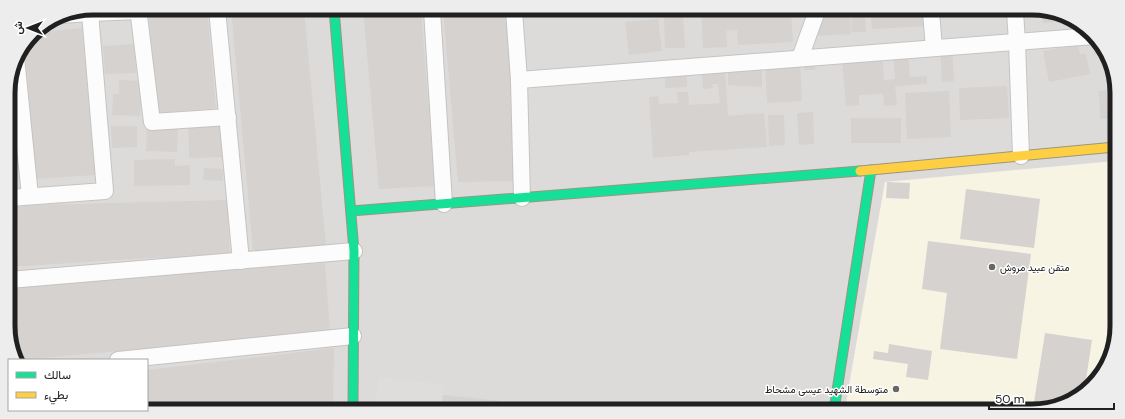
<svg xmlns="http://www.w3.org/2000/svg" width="1125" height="419" font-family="'DM Sans',Vazirmatn,sans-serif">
<rect width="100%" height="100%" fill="#eeebe8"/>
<polygon fill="#dddbda" points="93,8 1059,12 1096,37 1116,82 1113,353 1084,393 1038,411 147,407 147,360 18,360 10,343 8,87 17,55 37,29 61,14"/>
<polygon fill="#f7f4e4" points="1115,161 1113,353 1084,393 1038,411 845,410 852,368 885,182"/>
<polygon fill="#dedddc" points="378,377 445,385 441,408 375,408"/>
<g fill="#d5d2cf">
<polygon points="148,8 207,9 216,108 158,113"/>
<polygon points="231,9 304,9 326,246 253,250"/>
<polygon points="363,9 421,10 435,186 379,189"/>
<polygon points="443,10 506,10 517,181 458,182"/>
<rect x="644" y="11" width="19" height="3"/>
<polygon points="701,11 722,11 722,14 744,13 744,11 791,11 793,42 738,45 737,30 726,31 727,47 703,48"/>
<polygon points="851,11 853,11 853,15 865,14 866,32 852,32"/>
<polygon points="871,12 927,12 928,26 872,29"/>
<polygon points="1042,12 1059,12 1060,22 1043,23"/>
<polygon points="683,16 685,48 665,48 664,17"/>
<polygon points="850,16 851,34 816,36 815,17"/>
<polygon points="658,19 662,51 629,55 625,22"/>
<polygon points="42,26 43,32 82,28 95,175 36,179 25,45 37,29"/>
<polygon points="1094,35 1096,37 1104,54 1094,55"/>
<polygon points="135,44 136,73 105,74 103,46"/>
<polygon points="1078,45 1080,54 1086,54 1090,74 1049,82 1043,51"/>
<polygon points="940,50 952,50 954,81 942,82"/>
<polygon points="908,53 910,77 927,76 927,84 895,86 897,105 884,106 883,94 859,95 859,105 846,106 842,59 882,56 884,80 895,79 893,54"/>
<polygon points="804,58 816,59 815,70 804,70"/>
<polygon points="800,61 802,101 767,103 765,63"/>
<polygon points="665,65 687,65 687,87 665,88"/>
<polygon points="728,65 762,67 762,87 728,85"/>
<polygon points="725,71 728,116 764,113 767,147 689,152 689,155 653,158 649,97 658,96 659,104 678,103 677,92 688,92 689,105 720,103 718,84 712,84 713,88 703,89 702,73"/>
<polygon points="119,80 142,81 140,116 112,115 113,94 119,94"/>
<polygon points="1007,86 1009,118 960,120 959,88"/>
<polygon points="1116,90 1116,119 1100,119 1099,91"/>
<polygon points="949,91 951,137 907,139 905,93"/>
<polygon points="226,112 227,157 189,158 188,113"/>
<polygon points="813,112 814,144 799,145 797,113"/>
<polygon points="768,115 784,115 785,145 769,146"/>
<rect x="851" y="118" width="50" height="25"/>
<polygon points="147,125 178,126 177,152 146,151"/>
<polygon points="111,126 137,126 137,147 112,148"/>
<polygon points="175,159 175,166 190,165 190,185 134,186 134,160"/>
<polygon points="204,168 223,169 223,181 203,180"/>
<polygon points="887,182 910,183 909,199 886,198"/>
<polygon points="966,189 1040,199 1034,248 960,239"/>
<polygon points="227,200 230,258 165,263 164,257 9,267 9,208 37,205"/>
<polygon points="928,241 1031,254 1017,359 940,349 947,293 922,289"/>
<polygon points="325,263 330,332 18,360 10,343 9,287"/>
<polygon points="1045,333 1092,340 1084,393 1054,405 1034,402"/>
<polygon points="889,344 932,351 928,380 906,377 908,364 873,359 874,351 888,353"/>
<polygon points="334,348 333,408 147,407 147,370"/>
<polygon points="443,395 500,401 498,408 441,408"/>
<polygon points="865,405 901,409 900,410 865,410"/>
</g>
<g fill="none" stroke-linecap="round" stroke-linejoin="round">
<defs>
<g id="street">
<polyline points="138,8 152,122 228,117"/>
<polyline points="217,9 241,261"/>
<polyline points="432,10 444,204"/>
<polyline points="514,10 519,80 522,198"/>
<polyline points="931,12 934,48"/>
<polyline points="1015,12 1017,42 1021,156"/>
<polyline points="59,15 90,13 139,11"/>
<polyline points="16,57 30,196"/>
<polyline points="800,58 817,11"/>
<polyline points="519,80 1094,36"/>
<polyline points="9,198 105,191 90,13"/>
<polyline points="9,280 354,251"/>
<polyline points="118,360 353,336"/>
</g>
<g id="fast">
<polyline points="334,9 354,251 353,408"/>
<polyline points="351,211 860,171"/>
<polyline points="834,410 871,170"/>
</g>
<polyline id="slow" points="860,171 1115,147"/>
</defs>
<use href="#street" stroke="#c5c4c3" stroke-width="18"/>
<use href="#fast" stroke="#999780" stroke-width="11"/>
<use href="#slow" stroke="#999780" stroke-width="11"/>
<use href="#street" stroke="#fcfcfc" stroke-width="16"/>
<use href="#fast" stroke="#16e098" stroke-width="9"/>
<use href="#slow" stroke="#ffcf43" stroke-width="9"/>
</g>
<g fill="#686766" stroke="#fff" stroke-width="1.5">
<circle cx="992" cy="267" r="4"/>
<circle cx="896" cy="389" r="4"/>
</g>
<g text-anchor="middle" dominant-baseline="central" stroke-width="3" stroke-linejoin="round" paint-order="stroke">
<g font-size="10" fill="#202020" stroke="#fff" text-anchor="start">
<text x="1000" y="267">متقن عبيد مروش</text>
<text x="888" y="389" text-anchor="end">متوسطة الشهيد عيسى مشحاط</text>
</g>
</g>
<path d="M0 0H1125V419H0ZM93 15H1032A78 78 0 0 1 1110 93V326A78 78 0 0 1 1032 404H93A78 78 0 0 1 15 326V93A78 78 0 0 1 93 15Z" fill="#ededed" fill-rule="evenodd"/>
<path fill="none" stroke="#202020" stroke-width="5" d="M93 15H1032A78 78 0 0 1 1110 93V326A78 78 0 0 1 1032 404H93A78 78 0 0 1 15 326V93A78 78 0 0 1 93 15Z"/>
<rect x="8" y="359" width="140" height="52" fill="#ffffff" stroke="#a6a6a6"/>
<rect x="16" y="372" width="20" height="6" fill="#16e098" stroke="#a6a6a6"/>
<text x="44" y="379" font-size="12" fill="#202020">سالك</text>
<rect x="16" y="392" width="20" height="6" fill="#ffcf43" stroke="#a6a6a6"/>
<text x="44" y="399" font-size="12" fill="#202020">بطيء</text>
<g transform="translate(28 28) rotate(270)" stroke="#ffffff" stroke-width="3" paint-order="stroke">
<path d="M0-3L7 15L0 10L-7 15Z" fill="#202020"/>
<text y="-6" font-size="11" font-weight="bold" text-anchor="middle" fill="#202020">ش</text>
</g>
<path d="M989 403v6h125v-6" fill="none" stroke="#202020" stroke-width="2"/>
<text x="995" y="403" font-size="12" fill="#202020" stroke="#ffffff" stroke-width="3" paint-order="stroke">50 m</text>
</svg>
